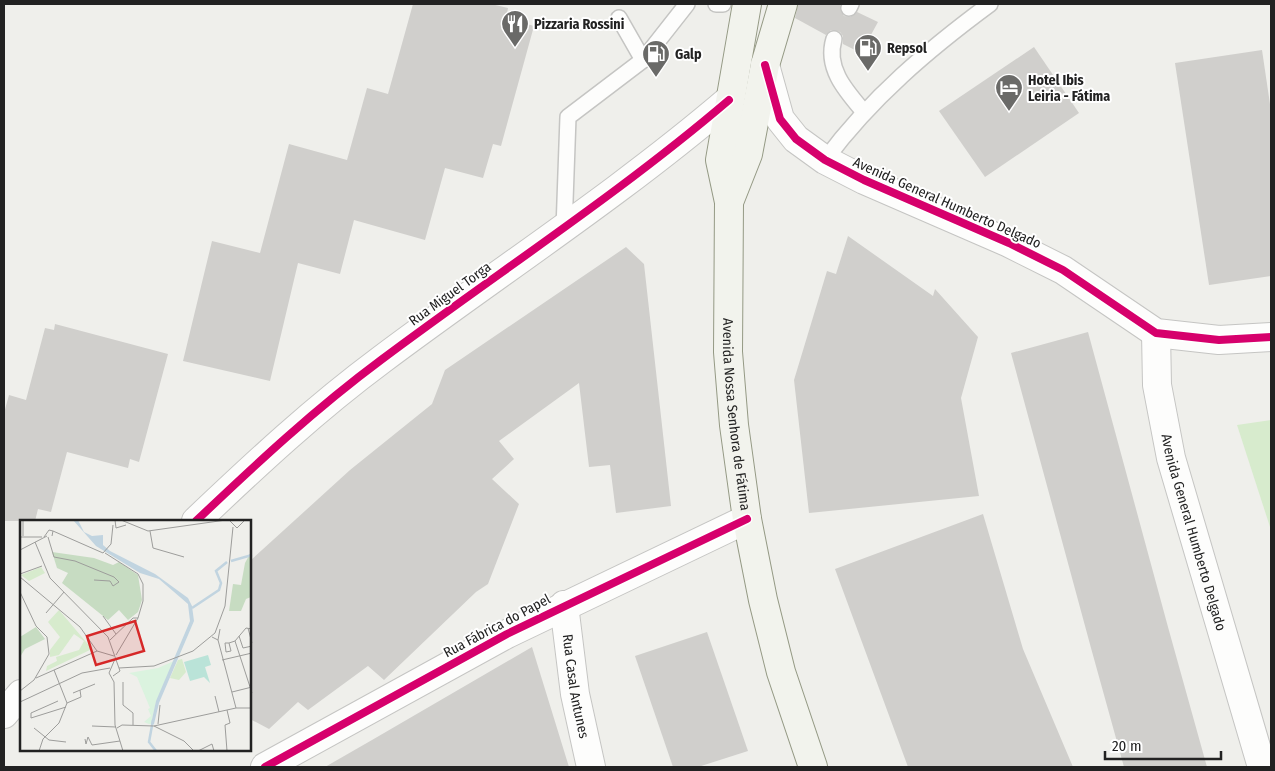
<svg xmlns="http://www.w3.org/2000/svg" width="1275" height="771" font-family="'Fira Sans Condensed',sans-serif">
<rect width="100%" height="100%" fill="#efefeb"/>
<polygon fill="#d7ebcd" points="1271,420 1271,530 1237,425"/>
<g fill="#d0cfcc">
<polygon points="413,4 491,4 508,8 506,18 534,26 501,146 493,144 483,178 445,168 425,240 354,220 340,274 298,263 270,381 183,361 212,241 260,253 289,144 347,160 367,88 388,94"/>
<polygon points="798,4 841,4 840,9 844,16 850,17 857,12 878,22 861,53 843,44 843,36 840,32 831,30 826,35 795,18"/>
<polygon points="1034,47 1079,113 985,177 939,111"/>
<polygon points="1262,50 1271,111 1271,276 1209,285 1175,63"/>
<polygon points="848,236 933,296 935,289 978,337 961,398 979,496 809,513 794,380 827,271 836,274"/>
<polygon points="626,247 644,264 671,506 616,513 610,465 589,467 579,383 499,441 514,459 492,479 519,504 488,584 476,592 384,680 368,666 308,710 298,702 269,729 250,719 250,561 350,470 432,404 445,370"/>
<polygon points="55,324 168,354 139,462 130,459 128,468 67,452 51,512 38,509 35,521 4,521 4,413 9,395 26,400 45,328 54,330"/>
<polygon points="1088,332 1168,627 1207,767 1124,767 1091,648 1011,353"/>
<polygon points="983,514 1023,649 1073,767 908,767 835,569"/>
<polygon points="707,632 748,751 698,767 673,767 635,656"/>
<polygon points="532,647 569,767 325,767 372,740"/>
</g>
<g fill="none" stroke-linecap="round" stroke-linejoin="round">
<defs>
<g id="service">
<polyline points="716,4 723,4"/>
<polyline points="849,8 851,4"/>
<polyline points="619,18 643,60"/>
<path d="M 834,39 C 825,68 846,91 864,112"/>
<path d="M 825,160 C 871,98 929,49 990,4"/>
<polyline points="564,229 568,117 643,60 687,4"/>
</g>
<g id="minor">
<polyline points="765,65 780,119 796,139 825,160 864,180 1009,243 1063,270 1156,333 1219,340 1271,337"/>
<path id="s1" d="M 1156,333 L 1157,385 L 1171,458 L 1262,767"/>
<path d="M 196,521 C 256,464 315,409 381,360 C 497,273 619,194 729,100"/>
<path id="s2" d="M 564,605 L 575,694 L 591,767"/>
<polyline points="4,714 21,694"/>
<polyline points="265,767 507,634 747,519"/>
</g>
<g id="secondary">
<path id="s3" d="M 747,4 L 720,160 L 729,202 L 728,352 L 734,425 L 747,519 L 763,600 L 781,672 L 813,767"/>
<polyline points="729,202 748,154 765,65 783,4"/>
</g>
</defs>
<use href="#service" stroke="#c5c5c3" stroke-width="18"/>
<use href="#minor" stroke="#c5c5c3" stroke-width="30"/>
<use href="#secondary" stroke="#949984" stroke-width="30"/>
<use href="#service" stroke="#fdfdfc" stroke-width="15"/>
<use href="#minor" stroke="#fdfdfc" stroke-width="28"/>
<use href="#secondary" stroke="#f2f3ed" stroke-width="28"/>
<defs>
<g id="cycleway">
<polyline points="765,65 780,119 796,139 825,160 864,180 1009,243 1063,270 1156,333 1219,340 1271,337"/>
<path d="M 196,521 C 256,464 315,409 381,360 C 497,273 619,194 729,100"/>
<polyline points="265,767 507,634 747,519"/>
</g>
</defs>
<use href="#cycleway" stroke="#fff" stroke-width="11"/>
<use href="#cycleway" stroke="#d6006c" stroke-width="8"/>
</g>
<defs>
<symbol id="restaurant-pin" viewBox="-11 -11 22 30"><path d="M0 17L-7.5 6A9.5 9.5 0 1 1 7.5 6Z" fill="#6a6a68" stroke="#fff"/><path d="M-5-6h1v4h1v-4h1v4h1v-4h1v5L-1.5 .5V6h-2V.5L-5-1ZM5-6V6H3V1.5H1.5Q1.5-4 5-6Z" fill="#fff"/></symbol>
<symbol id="fuel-pin" viewBox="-11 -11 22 30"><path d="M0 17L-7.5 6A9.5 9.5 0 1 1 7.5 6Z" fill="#6a6a68" stroke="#fff"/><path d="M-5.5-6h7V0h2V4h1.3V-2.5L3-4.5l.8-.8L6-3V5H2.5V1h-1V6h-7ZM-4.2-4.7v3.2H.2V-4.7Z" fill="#fff"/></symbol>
<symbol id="hotel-pin" viewBox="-11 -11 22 30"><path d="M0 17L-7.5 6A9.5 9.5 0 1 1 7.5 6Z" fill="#6a6a68" stroke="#fff"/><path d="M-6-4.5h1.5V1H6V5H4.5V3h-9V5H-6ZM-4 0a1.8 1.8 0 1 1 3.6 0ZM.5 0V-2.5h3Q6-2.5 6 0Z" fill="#fff"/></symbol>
</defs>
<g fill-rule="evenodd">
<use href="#restaurant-pin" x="499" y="8" width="32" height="43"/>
<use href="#fuel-pin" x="852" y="32" width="32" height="43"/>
<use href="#fuel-pin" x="640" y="38" width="32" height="43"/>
<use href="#hotel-pin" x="993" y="72" width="32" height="43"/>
</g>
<g text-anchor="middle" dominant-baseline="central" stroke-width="4" stroke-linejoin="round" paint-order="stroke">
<g font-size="14" font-weight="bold" fill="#222" stroke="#fff" text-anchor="start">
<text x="534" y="24">Pizzaria Rossini</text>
<text x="887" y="48">Repsol</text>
<text x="675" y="54">Galp</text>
<text x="1028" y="80">Hotel Ibis<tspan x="1028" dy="16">Leiria - Fátima</tspan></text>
</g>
<g font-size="14" fill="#222" stroke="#fff">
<text transform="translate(947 203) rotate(24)">Avenida General Humberto Delgado</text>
<text transform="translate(450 294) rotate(-36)">Rua Miguel Torga</text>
<text stroke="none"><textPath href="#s3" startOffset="414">Avenida Nossa Senhora de Fátima</textPath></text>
<text stroke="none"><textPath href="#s1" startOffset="204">Avenida General Humberto Delgado</textPath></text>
<text transform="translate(497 626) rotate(-28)">Rua Fábrica do Papel</text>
<text stroke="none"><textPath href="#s2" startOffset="82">Rua Casal Antunes</textPath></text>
</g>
</g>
<g transform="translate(20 520)">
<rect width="231" height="231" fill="#efefeb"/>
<path d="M 21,47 L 25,53 L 9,61 L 1,55 ZM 39,90 L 72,129 L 26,151 L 27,146 L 37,141 L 36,137 L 59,130 L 64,121 L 54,114 L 39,135 L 30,137 L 30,130 L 40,117 L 28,102 ZM 162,139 L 166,152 L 159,160 L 150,158 L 158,140 Z" fill="#d7ebcd"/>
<path d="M 32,32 L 74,38 L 93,45 L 99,42 L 118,55 L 122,80 L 118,92 L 108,100 L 99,90 L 88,100 L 42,63 L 48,53 L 37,48 ZM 231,32 L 231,77 L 226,79 L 221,91 L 209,91 L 213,64 L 221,65 L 225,43 ZM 16,107 L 25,119 L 5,129 L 0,137 L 0,117 Z" fill="#c7dcc2"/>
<path d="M 154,141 L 136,182 L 131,204 L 129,204 L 124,202 L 131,196 L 128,189 L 130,188 L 117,157 L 109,153 L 138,148 Z" fill="#dbf3df"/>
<path d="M 188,135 L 191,145 L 185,147 L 190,163 L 184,157 L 170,161 L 164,142 Z" fill="#bae3d8"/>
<path d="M 53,0 L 58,0 L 64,12 L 72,16 L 83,15 L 83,25 L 90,31 L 135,54 L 168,78 L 172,86 L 174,101 L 139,183 L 134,204 L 131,204 L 136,181 L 170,101 L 168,84 L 139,59 L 120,53 L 76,26 Z" fill="#c1d4e0"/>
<path fill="none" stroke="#c1d4e0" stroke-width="2.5" d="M 211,41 L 232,35M 172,88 L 199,70 L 201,63 L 196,51 L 207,42M 133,200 L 129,222 L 136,231"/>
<path fill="none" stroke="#9d9d9b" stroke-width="1" d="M 95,0 L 96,8 L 106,5M 101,0 L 128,11 L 206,0M 209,0 L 217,8 L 225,0M 33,11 L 83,33 L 91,24 L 93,5M 130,11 L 133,28 L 164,37M 3,16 L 3,0M 0,17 L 22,17M 24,17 L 29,10 L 33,11 L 32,16M 28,17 L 34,37 L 55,41 L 94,57 L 99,62 L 93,66 L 90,61 L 74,60M 15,22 L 30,58 L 88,117 L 100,151 L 93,156M 0,30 L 27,16M 85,33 L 118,54 L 123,64 L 123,81 L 118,98 L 96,135M 0,54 L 22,46M 0,57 L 60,107 L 77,131 L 94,136M 0,72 L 16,106 L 27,117 L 29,134 L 14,160 L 0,171M 26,93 L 44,72M 83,96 L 96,114M 228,108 L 232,123M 219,116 L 223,128 L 232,126M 192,117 L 198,120 L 200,109M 90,120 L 113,98 L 118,98M 198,120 L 216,188M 215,121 L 232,173M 209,123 L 211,131 L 206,132 L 205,123 L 209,123 L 215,121 L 226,108 L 232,109M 95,139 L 89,153 L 94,162 L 95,205 L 103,231M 202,140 L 232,133M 99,148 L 134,146 L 173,131 L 195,113 L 205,86 L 213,7M 34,150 L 47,183M 16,158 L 77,131M 103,162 L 103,185 L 113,193 L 113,205M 212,172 L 232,167M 53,173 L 75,164M 195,176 L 199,192M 38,181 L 11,193 L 11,198 L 46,187M 0,182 L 62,153 L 90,148M 47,183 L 61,177 L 60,170M 207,190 L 210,203 L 205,205 L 207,231M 138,204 L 140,185M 72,206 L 96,207M 134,206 L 216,188 L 232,188M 14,208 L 29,220 L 46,222M 97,208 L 102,205 L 134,206 L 164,221 L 174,231M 65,219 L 66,224 L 68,217 L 72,225 L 100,221M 19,231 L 23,219 L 39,203 L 47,183M 178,231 L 192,224 L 194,231"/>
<path fill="#d62828" fill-opacity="0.15" stroke="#d62828" stroke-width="2.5" d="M 115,101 L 124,131 L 76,145 L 67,116 Z"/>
<rect width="231" height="231" fill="none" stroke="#222" stroke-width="2.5"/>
</g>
<rect width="1275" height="771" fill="none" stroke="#222222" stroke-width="10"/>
<path d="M1105 751v8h116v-8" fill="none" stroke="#222222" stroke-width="2.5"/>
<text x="1112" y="751" font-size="15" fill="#222222" stroke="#ffffff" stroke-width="4" paint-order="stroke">20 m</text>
</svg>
